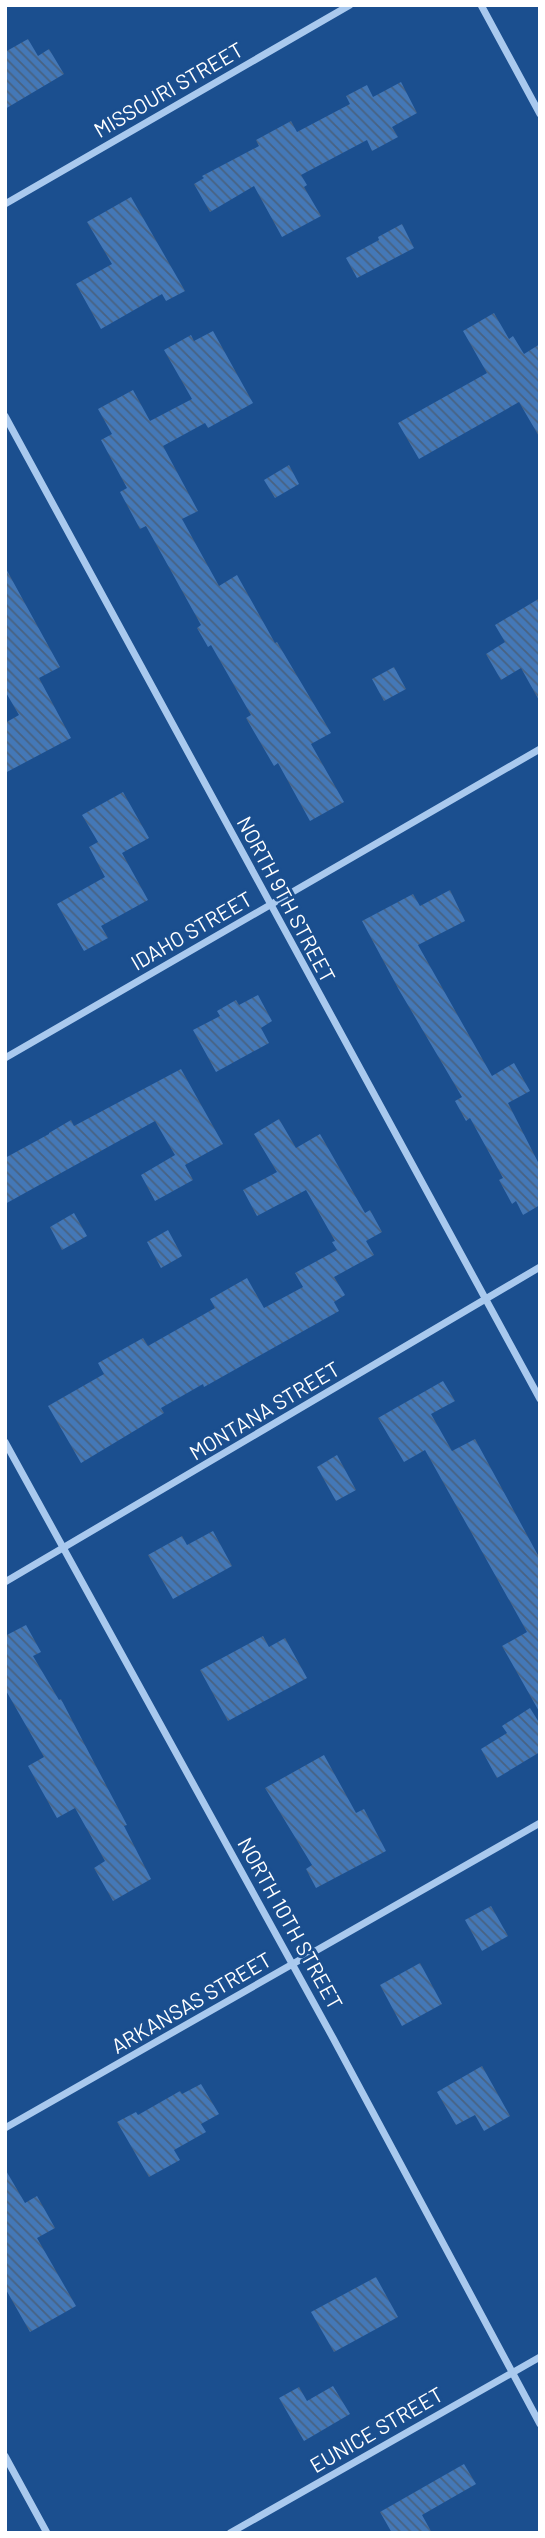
<svg xmlns="http://www.w3.org/2000/svg" width="545" height="2538" font-family="Barlow,sans-serif">
<defs>
<pattern id="building-back-hatch" width="6" height="6" patternUnits="userSpaceOnUse" patternTransform="scale(1.75)"><rect width="6" height="6" fill="#4478b7"/><path d="M-1 5l2 2M0 0l6 6M5-1l2 2" fill="none" stroke="#486282"/></pattern>
</defs>
<rect width="100%" height="100%" fill="#1b4f8f"/>
<g fill="url(#building-back-hatch)">
<polygon points="28,39 38,56 49,49 64,74 5,109 5,52"/>
<polygon points="401,82 417,113 392,127 398,137 372,151 367,140 301,175 307,185 304,187 321,216 282,237 254,186 210,212 194,184 204,178 202,176 259,146 256,140 291,121 297,132 350,104 346,96 367,85 373,97"/>
<polygon points="131,197 185,291 166,301 162,294 101,329 76,284 112,264 87,222"/>
<polygon points="402,224 414,248 357,278 346,258 379,240 378,237"/>
<polygon points="494,313 509,339 513,336 524,354 540,344 540,438 519,402 419,459 398,423 487,373 463,331"/>
<polygon points="213,331 253,403 208,428 205,423 163,446 198,511 182,519 219,586 237,575 275,643 277,642 331,733 311,744 344,802 310,821 278,763 274,766 246,718 251,715 211,645 208,647 197,628 201,625 146,526 140,529 120,492 127,488 101,440 112,434 98,409 133,390 150,421 192,399 164,350 191,335 194,341"/>
<polygon points="289,465 299,484 275,498 264,480"/>
<polygon points="5,567 60,667 39,678 71,738 5,773 5,723 19,715 5,691"/>
<polygon points="540,598 540,702 521,668 501,680 486,654 505,642 495,625"/>
<polygon points="394,667 406,689 384,701 372,679"/>
<polygon points="123,792 149,838 122,853 148,900 101,926 108,938 84,951 57,904 105,877 89,847 98,842 82,815"/>
<polygon points="450,890 465,921 418,945 492,1076 514,1063 530,1091 508,1103 540,1166 540,1205 523,1215 516,1201 512,1204 499,1180 503,1178 470,1118 466,1121 455,1101 462,1097 399,990 362,921 413,894 420,906"/>
<polygon points="258,995 272,1021 261,1028 269,1043 216,1072 193,1030 220,1016 217,1011 236,1000 239,1005"/>
<polygon points="181,1069 223,1144 185,1165 193,1180 155,1201 141,1175 175,1155 155,1121 5,1204 5,1158 49,1134 49,1133 71,1120 74,1126"/>
<polygon points="279,1119 296,1148 320,1134 365,1213 370,1210 382,1232 366,1241 374,1255 334,1277 345,1295 334,1302 339,1311 204,1387 203,1384 161,1408 164,1413 81,1463 48,1406 104,1374 98,1363 143,1338 148,1346 215,1308 210,1299 247,1278 264,1308 303,1287 295,1273 337,1250 332,1242 335,1241 306,1190 257,1216 243,1190 277,1172 254,1134"/>
<polygon points="74,1213 87,1236 62,1250 50,1227"/>
<polygon points="168,1230 182,1256 161,1268 147,1242"/>
<polygon points="443,1381 455,1401 431,1414 452,1451 475,1439 540,1559 540,1713 502,1646 527,1632 425,1450 404,1462 378,1418"/>
<polygon points="337,1455 356,1490 336,1501 317,1467"/>
<polygon points="213,1531 232,1566 173,1599 148,1555 182,1536 187,1545"/>
<polygon points="26,1625 41,1652 33,1656 59,1700 61,1699 98,1770 127,1825 124,1826 151,1879 113,1901 94,1868 105,1861 75,1808 57,1818 28,1766 44,1757 5,1689 5,1636"/>
<polygon points="263,1636 269,1647 285,1638 307,1678 228,1721 200,1670"/>
<polygon points="530,1708 540,1724 540,1752 497,1778 481,1749 507,1733 502,1726"/>
<polygon points="324,1755 356,1813 364,1809 386,1851 316,1888 306,1869 312,1865 265,1788"/>
<polygon points="491,1906 508,1936 482,1951 465,1920"/>
<polygon points="420,1963 442,2004 402,2026 380,1985"/>
<polygon points="482,2066 510,2116 484,2131 475,2115 456,2125 437,2092"/>
<polygon points="201,2084 219,2114 201,2124 206,2132 174,2150 180,2160 149,2177 117,2122 136,2112 138,2115 180,2091 182,2094"/>
<polygon points="5,2169 25,2203 37,2196 55,2228 37,2238 76,2306 30,2332 5,2288"/>
<polygon points="376,2277 398,2317 334,2352 311,2312"/>
<polygon points="333,2386 350,2414 304,2441 279,2398 299,2387 307,2401"/>
<polygon points="464,2464 476,2484 422,2515 432,2533 392,2533 380,2512"/>
</g>
<g fill="none" stroke-linecap="round" stroke-linejoin="round">
<g stroke="#a9c9ee" stroke-width="7">
<polyline points="481,5 540,114"/>
<polyline points="5,204 350,5"/>
<polyline points="5,416 540,1399"/>
<polyline points="5,1058 540,749"/>
<polyline points="5,1442 333,2038 540,2424"/>
<polyline points="5,1582 540,1267"/>
<polyline points="5,2128 540,1823"/>
<polyline points="5,2456 47,2533"/>
<polyline points="230,2533 540,2357"/>
</g>
</g>
<g text-anchor="middle" dominant-baseline="central" stroke-width="6" stroke-linejoin="round" paint-order="stroke">
<g font-size="21" fill="#fff" stroke="#1b4f8f">
<text transform="translate(168 89) rotate(-30)">MISSOURI STREET</text>
<text transform="translate(287 899) rotate(62)">NORTH 9TH STREET</text>
<text transform="translate(191 930) rotate(-30)">IDAHO STREET</text>
<text transform="translate(264 1410) rotate(-31)">MONTANA STREET</text>
<text transform="translate(291 1923) rotate(61)">NORTH 10TH STREET</text>
<text transform="translate(191 2002) rotate(-30)">ARKANSAS STREET</text>
<text transform="translate(376 2429) rotate(-30)">EUNICE STREET</text>
</g>
</g>
<rect width="545" height="2538" fill="none" stroke="#ffffff" stroke-width="14"/>
</svg>
